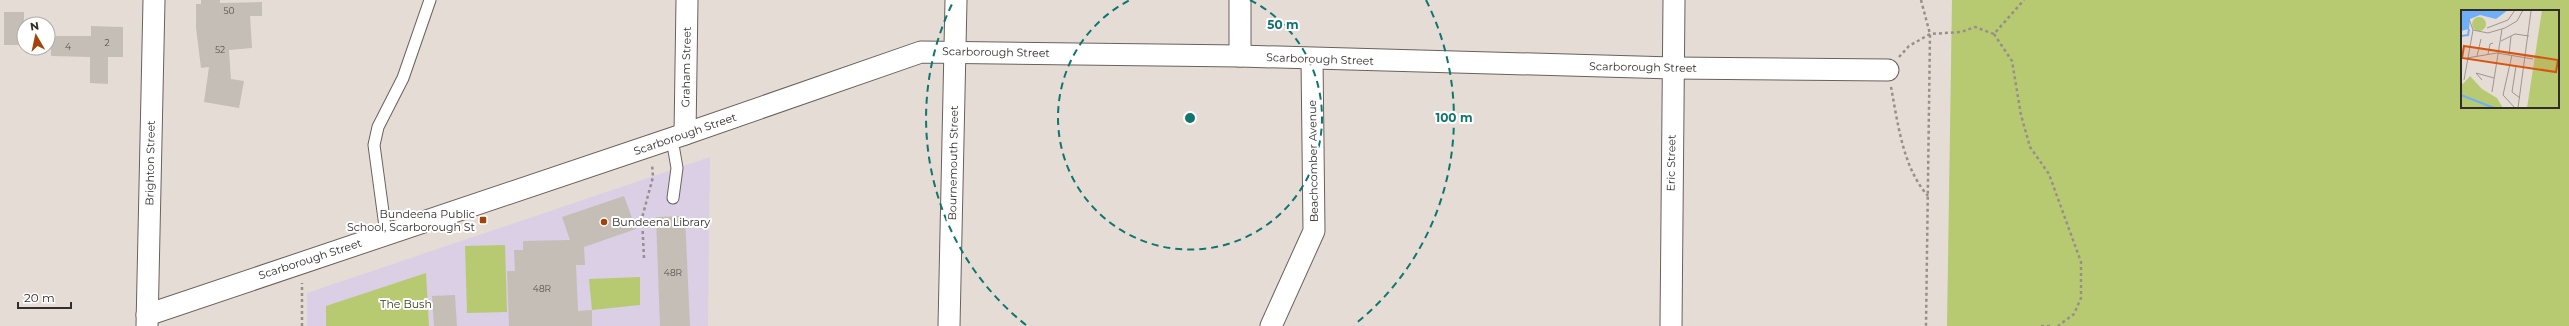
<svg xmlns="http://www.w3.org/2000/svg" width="2569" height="326" font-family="Montserrat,sans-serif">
<rect width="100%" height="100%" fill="#e6dcd6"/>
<polygon fill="#dacfe4" points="710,157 708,326 307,326 307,293"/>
<g fill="#b7ca71" fill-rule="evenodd">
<path d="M 1952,0 L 2569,0 L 2569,326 L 1947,326 ZM 2462,11 L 2558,11 L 2558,107 L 2462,107 Z"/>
<polygon points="505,245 507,312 467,313 465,246"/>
<polygon points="426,273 429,326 326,326 326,306"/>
<polygon points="640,277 640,305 592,310 589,279"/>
</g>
<g fill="#c5beb6">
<polygon points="201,0 220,0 220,3 262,2 262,16 250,16 252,48 229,50 231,79 244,81 239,108 204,102 209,67 201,68 196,28 196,4 201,4"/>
<rect x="4" y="12" width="20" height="33"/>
<polygon points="91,26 123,27 123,57 108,57 108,84 90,83 90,57 51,56 51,36 91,36"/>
<polygon points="624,196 636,229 584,247 585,265 576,265 578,311 592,310 592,326 509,326 507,271 515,271 514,250 523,250 523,241 570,240 562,217"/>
<polygon points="685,216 690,326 660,326 656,217"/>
<polygon points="455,295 457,326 434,326 432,296"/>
</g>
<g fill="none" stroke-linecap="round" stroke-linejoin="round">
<defs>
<g id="service">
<polyline points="672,139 677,168 673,198"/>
<polyline points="386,234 374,145 378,127 403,78 430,0"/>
</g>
<g id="minor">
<polyline points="1240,56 1240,0"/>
<polyline points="685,134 687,0"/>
<polyline points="147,315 685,134 921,52 1240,56 1673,68 1888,70"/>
<polyline points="147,326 154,0"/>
<polyline points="949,326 956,0"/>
<polyline points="1271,326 1314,231 1312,59"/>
<polyline points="1671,326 1674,0"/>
</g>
</defs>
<use href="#service" stroke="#6a615c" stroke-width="13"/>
<use href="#minor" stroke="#6a615c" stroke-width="23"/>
<g stroke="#978f8b" stroke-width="2.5" stroke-dasharray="3 3" stroke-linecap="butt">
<polyline points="1921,0 1930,34 1926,326"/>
<polyline points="1994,34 2012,61 2021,115 2030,147 2049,174 2081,262 2081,298 2074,314 2058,326"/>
<polyline points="1899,57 1909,46 1930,34 1961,32 1975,27 1994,34 2024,0"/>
<path d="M 1891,87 C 1898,124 1903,168 1928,196"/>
<polyline points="644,258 642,218 653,177 652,164"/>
<polyline points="302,326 302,283"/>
<polyline points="2041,326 2050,326"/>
</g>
<use href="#service" stroke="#fff" stroke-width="11"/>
<use href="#minor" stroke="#fff" stroke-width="21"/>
</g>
<g fill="none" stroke="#0f766e" stroke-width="2" stroke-dasharray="7 5">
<path d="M1250 0A132 132 0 1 1 1130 0"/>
<path d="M1026 325A264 264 0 0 1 954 0M1426 0A264 264 0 0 1 1354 325"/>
</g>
<g fill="#a5420a" stroke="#fff" stroke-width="1.5">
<rect x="479" y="216" width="8" height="8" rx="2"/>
<circle cx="604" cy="222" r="4"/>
</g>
<g text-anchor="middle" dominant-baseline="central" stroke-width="4" stroke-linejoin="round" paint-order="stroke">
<g font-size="9" fill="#56514e">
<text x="229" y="10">50</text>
<text x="107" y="42">2</text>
<text x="68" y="46">4</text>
<text x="220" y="49">52</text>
<text x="673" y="272">48R</text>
<text x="542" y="288">48R</text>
</g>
<g font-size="11" fill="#312d2b" stroke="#fff">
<text transform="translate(996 52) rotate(1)">Scarborough Street</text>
<text transform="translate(1320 59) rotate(2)">Scarborough Street</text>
<text transform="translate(686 67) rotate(-89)">Graham Street</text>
<text transform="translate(1643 67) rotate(1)">Scarborough Street</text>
<text transform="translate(685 134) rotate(-19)">Scarborough Street</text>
<text transform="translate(1313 161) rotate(-91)">Beachcomber Avenue</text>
<text transform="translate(150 163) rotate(-89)">Brighton Street</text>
<text transform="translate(953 163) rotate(-89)">Bournemouth Street</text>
<text transform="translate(1671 163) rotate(-89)">Eric Street</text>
<text transform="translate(310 259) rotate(-18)">Scarborough Street</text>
</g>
<g font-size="11" fill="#312d2b" stroke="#fff" text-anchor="end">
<text x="475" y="214">Bundeena Public<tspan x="475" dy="13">School, Scarborough St</tspan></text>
<text x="612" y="222" text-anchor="start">Bundeena Library</text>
</g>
<g font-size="11" fill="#363e15" stroke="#fff">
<text x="406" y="304">The Bush</text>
</g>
</g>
<g transform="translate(2461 10)">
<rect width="98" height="98" fill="#e6dcd6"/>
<path d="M 81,0 L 98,0 L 98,98 L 66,98 ZM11 14a7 7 0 1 1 14 0a7 7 0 1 1-14 0ZM 9,66 L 21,79 L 36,88 L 42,98 L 0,98 L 0,72 L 2,74 Z" fill="#b7ca71"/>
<path d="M 0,0 L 47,0 L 35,9 L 19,5 L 9,9 L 8,19 L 0,21 Z" fill="#6faffa"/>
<path fill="none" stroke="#6faffa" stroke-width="2" d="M 0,26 L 7,25 L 8,19M 0,85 L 33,98"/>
<path fill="none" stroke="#9e9692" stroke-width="1" d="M 26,18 L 47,10 L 54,0M 12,20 L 27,23 L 44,18 L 56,11 L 62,0M 40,31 L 54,24 L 68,26M 27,44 L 29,34 L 32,33M 48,45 L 50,26M 51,45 L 42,85 L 54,98M 16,46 L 20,29M 6,48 L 36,43 L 72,49M 55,56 L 51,82 L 59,88M 3,70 L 12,20 L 8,9M 21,70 L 15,63 L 33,68M 31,82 L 41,19M 57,98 L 70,1"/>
<path fill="#d6550f" fill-opacity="0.15" stroke="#d6550f" stroke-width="2" d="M 3,36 L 97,50 L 95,62 L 1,48 Z"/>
<rect width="98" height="98" fill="none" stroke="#312d2b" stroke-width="2"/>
</g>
<circle cx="1190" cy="118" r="6" fill="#0f766e" stroke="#fff" stroke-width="2"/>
<g font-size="12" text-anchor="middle" font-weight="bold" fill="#0f766e" stroke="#fff" stroke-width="4" stroke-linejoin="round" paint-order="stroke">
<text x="1283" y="29">50 m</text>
<text x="1454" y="122">100 m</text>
</g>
<g transform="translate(36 36) rotate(351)"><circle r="19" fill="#ffffff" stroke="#adabaa"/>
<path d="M0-3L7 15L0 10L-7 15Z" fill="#a5420a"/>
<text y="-6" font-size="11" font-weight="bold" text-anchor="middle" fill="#312d2b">N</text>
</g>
<path d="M18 302v6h53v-6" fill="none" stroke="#312d2b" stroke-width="2"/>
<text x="24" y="302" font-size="12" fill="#312d2b" stroke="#ffffff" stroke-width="3" paint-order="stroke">20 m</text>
</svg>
